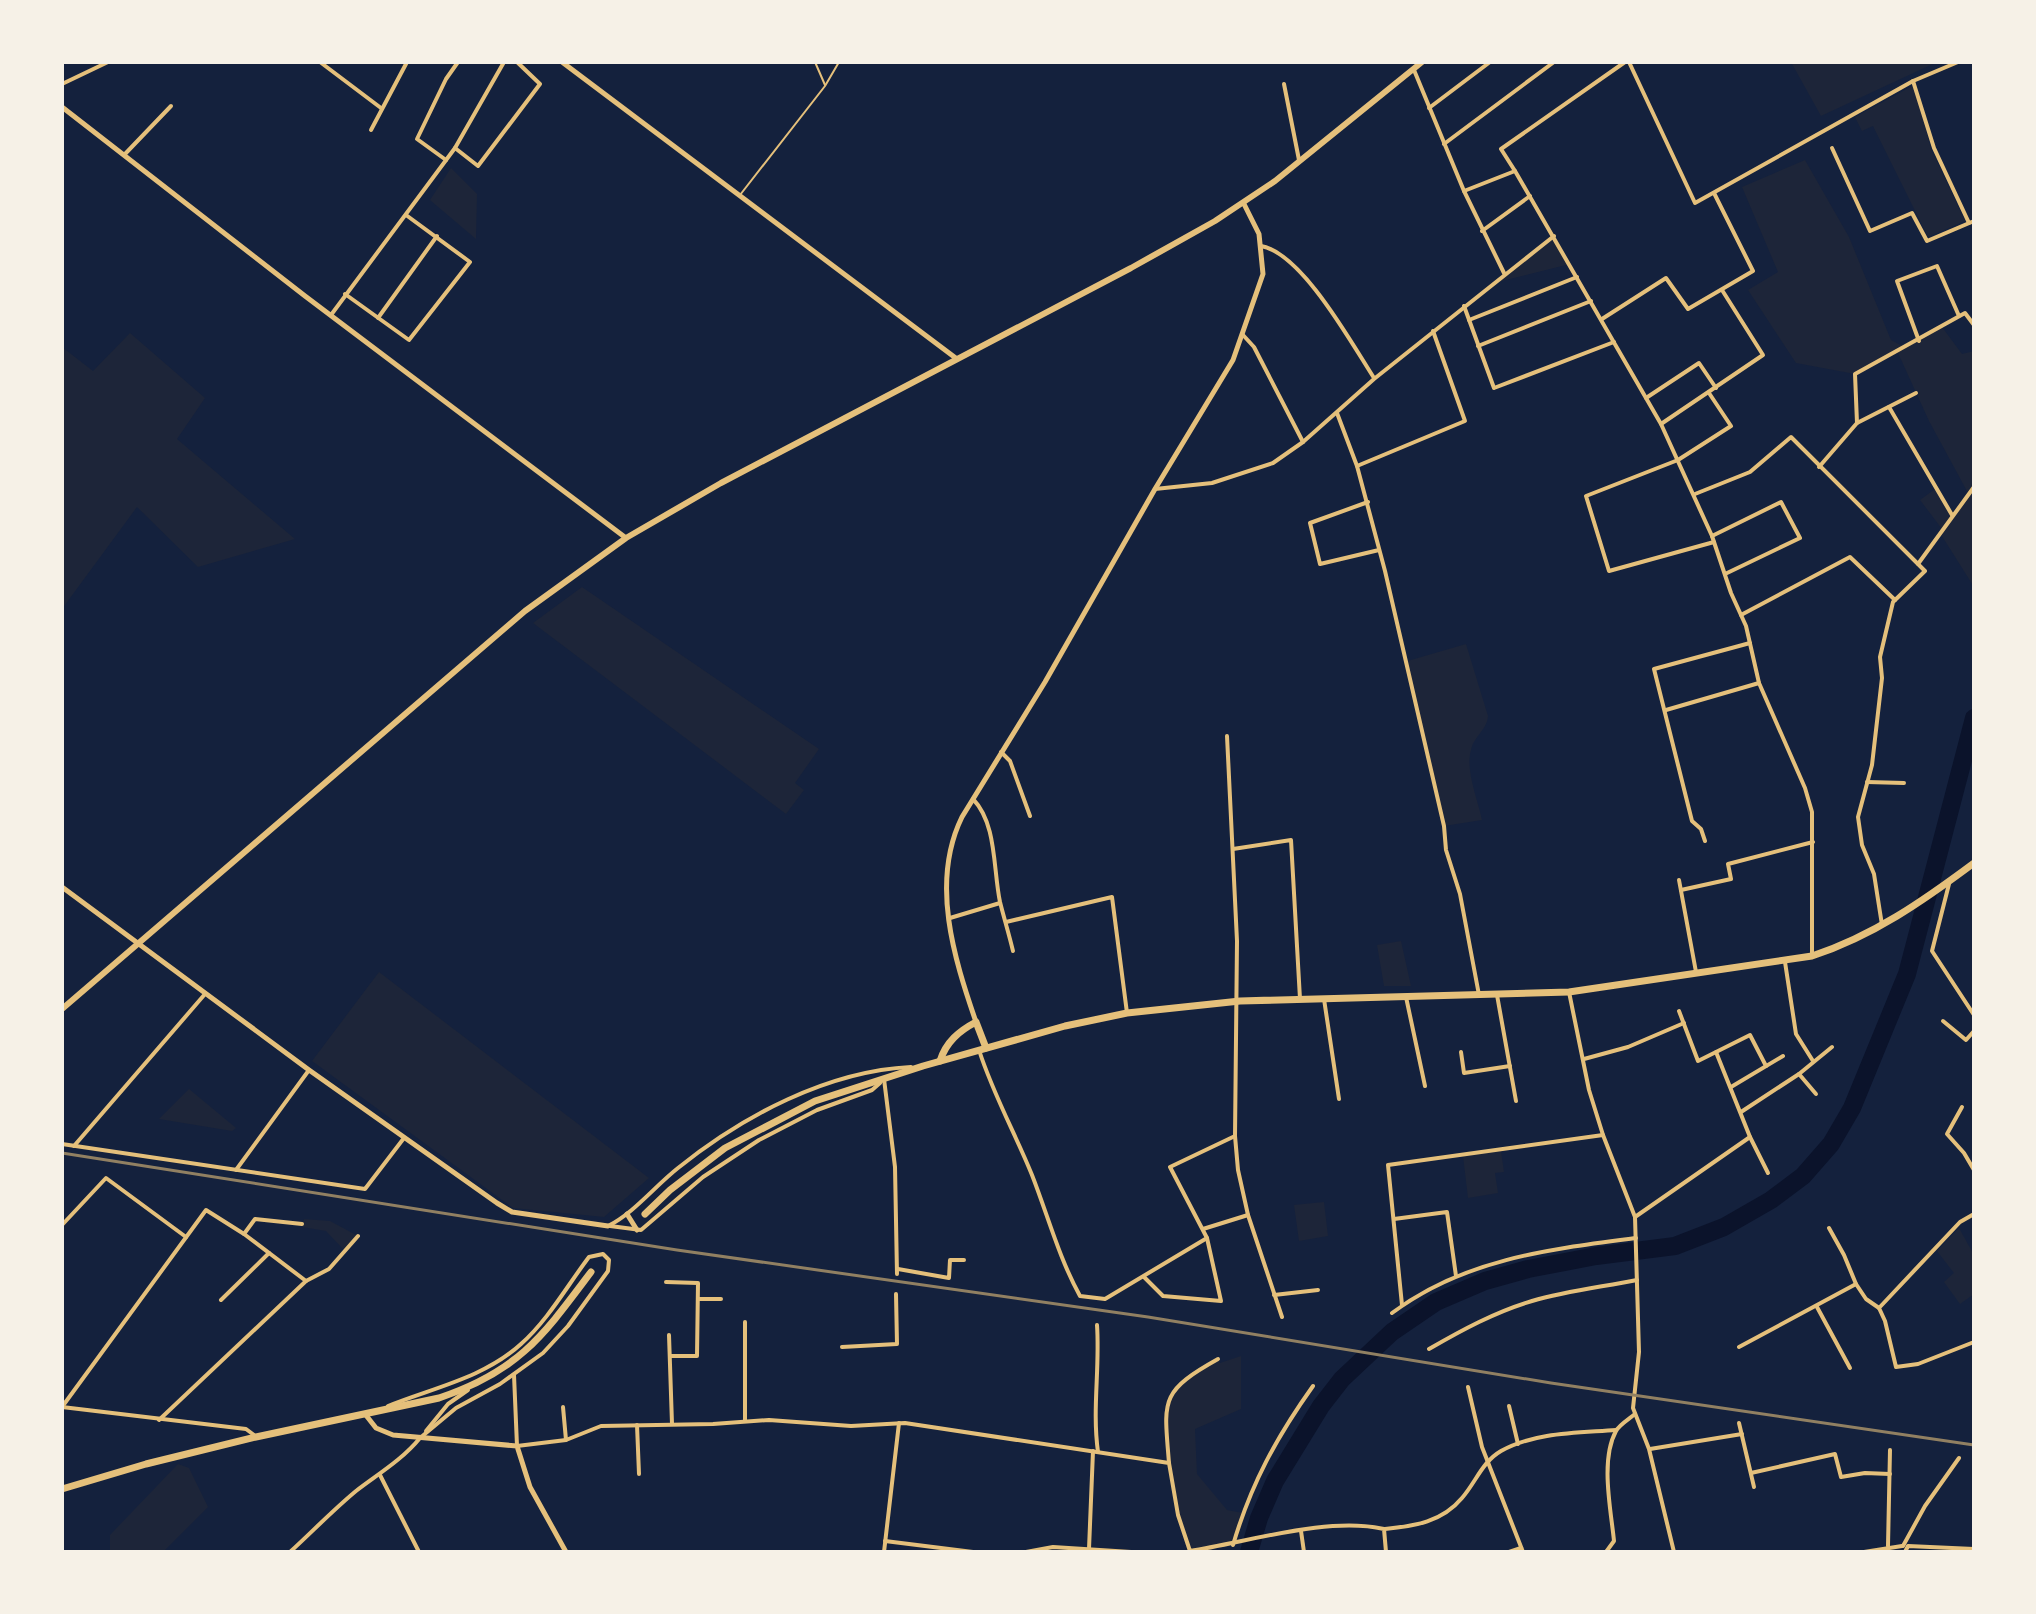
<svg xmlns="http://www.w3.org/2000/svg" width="2036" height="1614" font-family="'DM Sans',sans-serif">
<rect width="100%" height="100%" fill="#14213d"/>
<g fill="#1d2539">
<polygon points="1791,62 1937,62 1821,116"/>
<polygon points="1914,85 1931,149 1965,221 1928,237 1873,126 1862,131 1855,117"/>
<polygon points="1805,160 1849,237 1891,340 1906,348 1942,327 1962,354 1974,351 1974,587 1940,533 1942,529 1920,500 1935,489 1952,515 1968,493 1929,421 1898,353 1855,374 1796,363 1748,290 1778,272 1742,187"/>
<polygon points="451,168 477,194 476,239 430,200"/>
<polygon points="1554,236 1570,264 1490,284"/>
<polygon points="130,333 205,398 177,439 295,539 198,567 137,507 62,609 62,347 93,371"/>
<polygon points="582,587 819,749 795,783 804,790 786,814 533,623"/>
<path d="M 1466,644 L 1488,716 C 1487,730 1474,736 1471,750 C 1465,770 1478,800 1482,820 L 1444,826 L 1404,662 Z"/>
<polygon points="1401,941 1411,986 1384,986 1377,945"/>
<polygon points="379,972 649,1178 604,1217 513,1208 312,1061"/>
<polygon points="189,1089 236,1128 232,1131 159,1119"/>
<polygon points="1501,1151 1504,1172 1495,1173 1498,1193 1468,1198 1463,1156"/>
<polygon points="1324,1202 1328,1236 1299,1241 1294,1205"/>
<polygon points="304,1219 330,1221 358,1236 345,1251 326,1231 302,1227"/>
<polygon points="1959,1228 1974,1255 1974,1294 1960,1304 1944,1282 1954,1273 1937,1251"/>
<path d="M 1241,1356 L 1241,1409 L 1195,1429 L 1197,1474 L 1227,1510 L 1243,1513 L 1233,1545 L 1190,1551 C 1179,1519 1154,1420 1173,1392 C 1182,1378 1204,1368 1218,1359 L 1220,1363 Z"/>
<polygon points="178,1464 189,1468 208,1507 163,1552 110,1552 110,1535"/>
</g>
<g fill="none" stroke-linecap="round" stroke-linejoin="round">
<polyline stroke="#0b132b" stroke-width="18" points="1249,1552 1259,1518 1275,1481 1321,1406 1342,1379 1392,1332 1436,1302 1485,1281 1528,1269 1596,1256 1675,1246 1724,1227 1771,1200 1803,1176 1831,1144 1852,1108 1907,974 1974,718"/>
<g stroke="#e5c07b" stroke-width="2">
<polyline points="815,62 825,85"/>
<polyline points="740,195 825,86 839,62"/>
</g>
<g stroke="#e5c07b" stroke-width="4">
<polyline points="320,62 381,108"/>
<polyline points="1629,62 1695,203 1913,81 1958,62"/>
<polyline points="1414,70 1464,191 1515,171 1661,424 1712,536 1731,593 1746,626 1759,683 1805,788 1812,812 1812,954"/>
<polyline points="1913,81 1934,148 1969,223"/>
<polyline points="62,84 108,62"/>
<polyline points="1284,84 1299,160"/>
<polyline points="1429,108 1490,62"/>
<polyline points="371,130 407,62"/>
<polyline points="1444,144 1554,62"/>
<polyline points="455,148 478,166 540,84 517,62"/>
<polyline points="1832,148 1870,231 1912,213 1927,241 1974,221"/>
<polyline points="125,154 171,106"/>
<polyline points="446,160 417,139 446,79 458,62"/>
<polyline points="1515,171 1501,149 1625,62"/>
<polyline points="1464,191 1504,273"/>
<polyline points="1482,231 1530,196"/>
<path d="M 1261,246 C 1302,253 1352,344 1374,378"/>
<polyline points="345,294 409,340 470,262 406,215"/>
<polyline points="1464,306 1494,388 1614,342"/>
<polyline points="331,315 455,148 504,62"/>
<polyline points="378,318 437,236"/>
<polyline points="1602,319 1666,278 1688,309 1753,271 1714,193"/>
<polyline points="1469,320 1577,277"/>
<polyline points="1243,335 1254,347 1303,442"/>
<polyline points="1919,341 1897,281 1937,266 1959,316"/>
<polyline points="1478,346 1591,301"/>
<polyline points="1709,393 1731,426 1678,460 1586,496 1609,571 1714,542"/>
<polyline points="1646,398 1699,363 1716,388"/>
<polyline points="1889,407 1952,515"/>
<polyline points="1337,413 1357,466 1385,571 1444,826 1446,850 1460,894 1479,995"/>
<polyline points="1857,423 1916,393"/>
<polyline points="1661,424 1763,355 1722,290"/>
<polyline points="1357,466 1465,421 1433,331"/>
<polyline points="1819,467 1857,423 1855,374 1965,313 1974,325"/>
<polyline points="1155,489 1212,483 1273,463 1303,442 1374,379 1554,236"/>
<polyline points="1695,494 1750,472 1791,437 1925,571 1893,602 1880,657 1882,678 1872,765 1858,817 1862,845 1874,874 1882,925"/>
<polyline points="1368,502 1310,523 1320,564 1379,550"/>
<polyline points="1712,536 1781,502 1800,538 1725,574"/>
<polyline points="1918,564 1974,487"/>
<polyline points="1741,615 1850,557 1895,600"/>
<polyline points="1666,710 1759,683"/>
<polyline points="1227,736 1237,941 1235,1136 1238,1170 1248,1215 1282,1317"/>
<polyline points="1001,752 1010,761 1030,816"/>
<polyline points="1867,782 1904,783"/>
<path d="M 973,799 C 997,824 993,869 1000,902 C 1004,918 1009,934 1013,951"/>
<polyline points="1705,841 1701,829 1692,821 1654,669 1750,643"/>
<polyline points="1233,849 1291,840 1300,999"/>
<polyline points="1679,880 1696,972"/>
<polyline points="1949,884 1932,951 1974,1015"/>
<polyline points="1681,890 1731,879 1728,864 1813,842"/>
<polyline points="950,918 1000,903"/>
<polyline points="1006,922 1112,897 1127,1013"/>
<polyline points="1785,962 1796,1034 1813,1061"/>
<polyline points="1569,992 1589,1090 1603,1135 1635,1217 1639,1352 1633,1408 1649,1449 1674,1552"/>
<polyline points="1497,995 1516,1101"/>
<polyline points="1406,997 1425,1086"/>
<polyline points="1324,999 1339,1099"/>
<polyline points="1679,1011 1698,1061 1750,1035 1766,1066"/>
<polyline points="1943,1021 1966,1040 1974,1031"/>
<path d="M 979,1050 C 993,1094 1015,1133 1032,1175 C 1048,1216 1059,1258 1080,1296 L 1105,1299 L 1207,1238 L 1170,1167 L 1235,1136"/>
<polyline points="1461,1052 1464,1073 1510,1066"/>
<polyline points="1716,1052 1750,1137 1768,1173"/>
<polyline points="1584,1059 1628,1047 1684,1023"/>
<polyline points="1799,1074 1816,1094"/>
<polyline points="884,1079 895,1167 897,1274"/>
<polyline points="1731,1087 1783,1056"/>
<polyline points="1962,1107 1947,1134 1964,1153 1974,1170"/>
<polyline points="1741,1112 1799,1074 1832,1047"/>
<polyline points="62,1144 365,1189 404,1138"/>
<polyline points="74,1146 205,994"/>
<polyline points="236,1170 309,1070"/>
<polyline points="1974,1214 1960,1222 1879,1308 1885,1321 1896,1367 1918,1364 1974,1342"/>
<polyline points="1635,1217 1750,1137"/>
<polyline points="1394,1219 1447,1212 1456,1276"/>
<polyline points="62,1225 106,1178 186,1237"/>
<path d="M 608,1226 C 634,1213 655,1186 678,1168 C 743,1116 827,1071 911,1067"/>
<polyline points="610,1226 641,1230 703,1177 759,1140 817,1110 872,1090 880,1083"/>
<polyline points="1829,1228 1844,1255 1856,1284"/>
<polyline points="1203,1229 1248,1215"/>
<polyline points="244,1234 255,1219 302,1224"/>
<polyline points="898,1269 949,1278 950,1260 964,1260"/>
<polyline points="1144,1277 1163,1296 1221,1301 1207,1238"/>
<polyline points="666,1282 698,1283 697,1356 670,1356"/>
<polyline points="1274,1295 1318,1290"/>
<polyline points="698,1299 721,1299"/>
<polyline points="221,1300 269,1253"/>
<polyline points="1402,1305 1388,1165 1603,1135"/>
<polyline points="1817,1307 1850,1368"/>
<path d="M 1392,1313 C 1464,1259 1550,1249 1636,1238"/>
<polyline points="745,1322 745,1421"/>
<path d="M 1097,1325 C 1100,1368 1092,1409 1098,1452"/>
<polyline points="669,1335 672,1424"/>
<polyline points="842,1347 897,1344 896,1294"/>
<polyline points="1739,1347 1856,1284 1866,1299 1879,1308"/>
<path d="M 1429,1349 C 1462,1330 1495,1312 1532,1301 C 1566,1291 1602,1287 1637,1280"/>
<path d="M 514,1375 L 517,1446 L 566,1440 L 601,1426 L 713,1424 L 769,1420 L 851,1426 L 905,1423 L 1169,1463 L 1178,1515 L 1190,1551 C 1248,1542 1328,1516 1384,1529 L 1386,1552"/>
<polyline points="1468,1387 1482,1447 1523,1552"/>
<path d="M 388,1406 C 432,1388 484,1378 521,1344 C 548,1320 567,1286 589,1257 L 603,1254 L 609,1260 L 608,1271 L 568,1326 L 543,1353 L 500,1384 L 456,1408 L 420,1438"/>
<polyline points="1509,1406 1518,1444"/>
<polyline points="62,1407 206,1210 244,1234 306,1281"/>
<polyline points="62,1407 246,1429 254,1435"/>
<polyline points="563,1407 566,1440"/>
<polyline points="159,1420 306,1281 329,1269 358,1236"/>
<polyline points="1739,1423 1754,1487"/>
<polyline points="637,1425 639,1474"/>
<polyline points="426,1431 448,1404 468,1390"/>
<polyline points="1650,1449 1742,1434"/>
<path d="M 1169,1463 C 1164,1400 1159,1392 1218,1359"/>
<polyline points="1751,1473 1835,1454 1841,1477 1865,1473 1890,1474"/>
<polyline points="380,1475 419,1552"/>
<path d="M 1385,1529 C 1415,1526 1442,1522 1462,1498 C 1476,1482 1482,1462 1501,1451 C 1535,1432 1579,1433 1616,1430"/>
<polyline points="1301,1531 1304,1552"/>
<polyline points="885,1541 973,1552"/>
<path d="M 1233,1545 C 1251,1484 1276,1438 1313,1386"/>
<polyline points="1888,1546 1890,1450"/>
<polyline points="1903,1546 1925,1506 1959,1458"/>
<polyline points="1089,1549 1093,1451"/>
<path d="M 290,1552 C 312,1532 333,1510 356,1491 C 378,1474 402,1460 420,1438"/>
<polyline points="884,1552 899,1423"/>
<polyline points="1026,1552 1053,1547 1131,1552"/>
<polyline points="1509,1552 1521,1548"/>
<path d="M 1606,1552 L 1614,1541 C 1611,1510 1600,1460 1616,1431 C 1619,1425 1629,1419 1635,1414"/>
<polyline points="1864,1552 1902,1546"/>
<polyline points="1905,1552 1908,1546 1974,1549"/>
</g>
<g stroke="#e5c07b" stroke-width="5">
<polyline points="562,62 957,359"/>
<polyline points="62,107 305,296 626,538"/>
<polyline points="62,887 309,1070 497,1203 512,1212 608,1226"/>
<path d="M 976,1022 C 954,958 930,882 962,817 L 1045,682 L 1155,489 L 1233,360 L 1263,274 L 1259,234 L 1244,204"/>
<polyline points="627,1214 637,1230"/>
<polyline points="365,1414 376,1428 393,1435 517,1446 530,1487 566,1552"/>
</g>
<polyline stroke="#e5c07b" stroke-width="6" points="62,1009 525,611 626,538 721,483 1131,268 1215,221 1275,181 1422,62"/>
<g stroke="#e5c07b" stroke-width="7">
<path d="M 940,1061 C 946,1042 959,1031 976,1022 L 986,1048"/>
<path d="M 645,1214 L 670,1190 L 725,1148 L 815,1101 L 923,1066 L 1065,1026 L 1127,1013 L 1240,1001 L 1569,992 L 1812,956 C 1873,936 1923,901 1974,863"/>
<path d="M 62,1489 L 146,1464 L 256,1437 L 439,1398 C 519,1371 543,1336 591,1272"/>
</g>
<polyline stroke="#918062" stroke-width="3" points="62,1153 677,1250 1148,1317 1551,1383 1974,1445"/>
</g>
<rect width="2036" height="1614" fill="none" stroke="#f6f1e7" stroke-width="128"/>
</svg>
